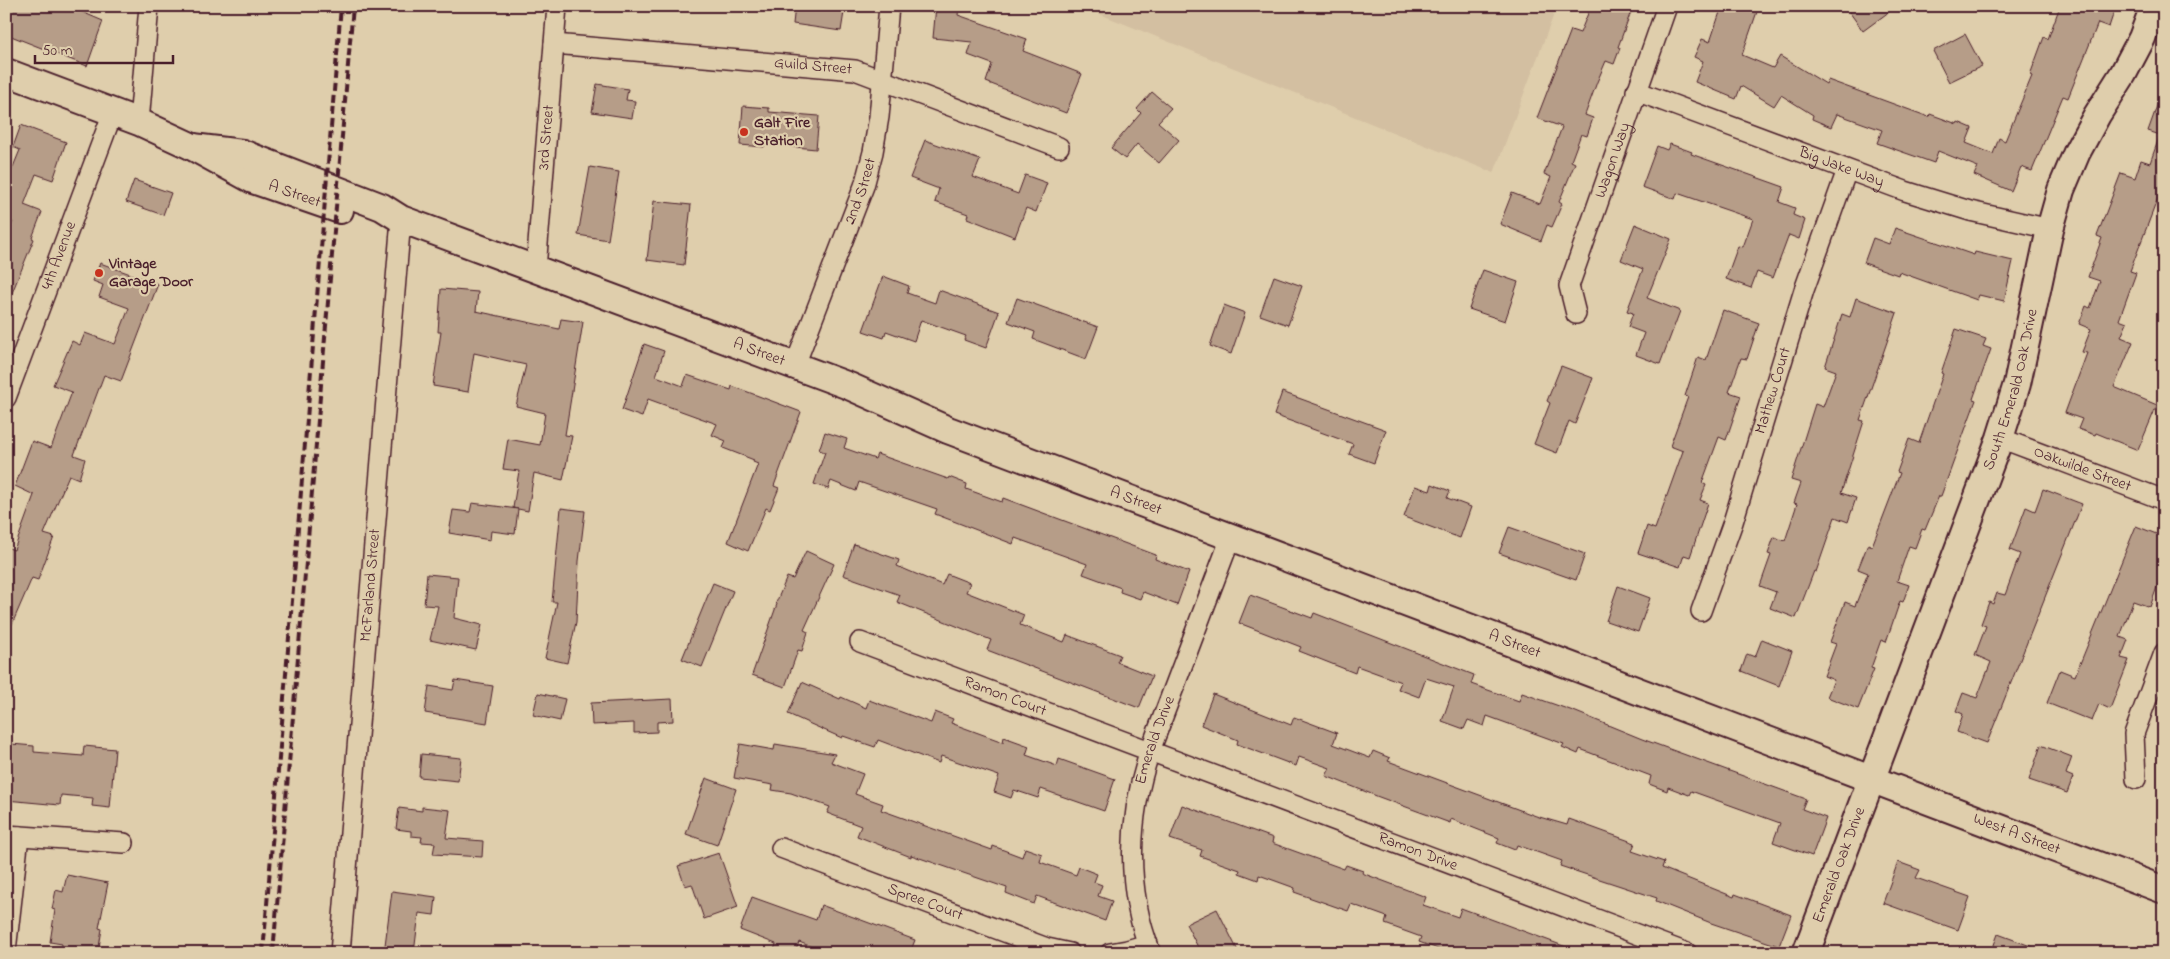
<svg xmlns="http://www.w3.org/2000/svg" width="2170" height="959" font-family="'Indie Flower',sans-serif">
<rect width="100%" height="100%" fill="#dfceac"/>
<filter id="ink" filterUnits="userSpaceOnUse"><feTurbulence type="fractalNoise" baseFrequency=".02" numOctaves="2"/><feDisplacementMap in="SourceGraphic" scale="10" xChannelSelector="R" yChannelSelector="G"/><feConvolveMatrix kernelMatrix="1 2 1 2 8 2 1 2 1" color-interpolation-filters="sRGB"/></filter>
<g filter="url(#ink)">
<polygon fill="#d3bfa1" points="1080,6 1557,6 1494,173"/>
<g fill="#b69d88" stroke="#4a1f2b">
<polygon points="11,6 68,6 103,21 87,66 6,34 6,18"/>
<polygon points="795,6 845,6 841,31 793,24"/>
<polygon points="936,6 959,6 958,15 1027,39 1023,51 1082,74 1066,113 986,82 992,64 968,55 972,42 933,38"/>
<polygon points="1591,6 1633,6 1618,47 1620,48 1614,64 1606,61 1597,82 1585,115 1593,118 1587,136 1581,134 1571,161 1575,163 1559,202 1562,204 1552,227 1547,225 1541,241 1500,224 1512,193 1540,204 1551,177 1544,174 1562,127 1537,118 1571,30 1580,33"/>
<polygon points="1722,6 1759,6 1742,55 1773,68 1780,56 1826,84 1828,80 1929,117 1930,114 1957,124 1958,122 1972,128 1966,143 1993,154 1999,138 2005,141 2032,76 2030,75 2044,37 2048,39 2060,6 2116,6 2109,27 2098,23 2068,98 2063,96 2032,171 2021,167 2011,191 1974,175 1978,167 1938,151 1934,163 1877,143 1882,130 1837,114 1831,127 1812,119 1813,115 1781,95 1774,106 1741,86 1736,99 1695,82 1703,61 1694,57 1702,39 1710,42"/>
<polygon points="1845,6 1897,6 1863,31"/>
<polygon points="1965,34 1982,66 1949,82 1933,51"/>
<polygon points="597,84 628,89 626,100 635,101 632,118 592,112"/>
<polygon points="1152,92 1171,108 1158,122 1179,140 1159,163 1137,144 1125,159 1111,148 1141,113 1137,109"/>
<polygon points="2162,92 2164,92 2164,182 2130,271 2136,273 2119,320 2127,323 2121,337 2133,342 2114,387 2157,405 2138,450 2096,433 2095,435 2078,429 2082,419 2065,413 2087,353 2082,352 2091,329 2079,324 2086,306 2090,308 2100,281 2088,277 2102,238 2097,236 2121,173 2135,178 2141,160 2150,163 2160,135 2148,131"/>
<polygon points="743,106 769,108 769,112 819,116 816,149 765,144 764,147 740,145"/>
<polygon points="21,125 66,142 53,180 36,174 24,205 42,212 32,238 34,239 7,305 6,239 13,222 6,219 6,184 20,150 13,147"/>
<polygon points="925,140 980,160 973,177 1018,194 1025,175 1047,183 1036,212 1026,208 1015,237 967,218 968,214 935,202 939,189 910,178"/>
<polygon points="1670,144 1692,152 1691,154 1784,187 1779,202 1795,208 1793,215 1805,220 1799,239 1789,235 1773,278 1757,272 1751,288 1726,279 1738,246 1743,247 1753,219 1677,193 1675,199 1642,187 1657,146 1667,150"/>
<polygon points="590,167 619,172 608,240 578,235"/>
<polygon points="134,180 171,193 163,215 126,202"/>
<polygon points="654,201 691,205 684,265 647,260"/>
<polygon points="1635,224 1671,239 1647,298 1680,311 1660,364 1636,355 1644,333 1628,327 1633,313 1627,311 1643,269 1621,260"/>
<polygon points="1895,228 1974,255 1975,252 2013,261 2004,301 1979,295 1977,300 1899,272 1898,275 1864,263 1873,238 1889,244"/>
<polygon points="100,263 158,284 121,381 104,375 74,455 85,459 79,479 69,475 44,534 54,537 38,580 32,578 6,638 6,547 14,550 34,495 15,486 32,441 51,448 72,392 53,385 72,341 80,345 85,333 115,344 129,308 99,297 103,285 93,281"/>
<polygon points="1483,270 1518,282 1505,321 1469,309"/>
<polygon points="883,276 909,286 907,293 935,303 939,290 999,312 986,348 964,340 966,336 921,320 914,341 886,331 884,338 863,331"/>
<polygon points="1274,276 1302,286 1288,325 1260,315"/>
<polygon points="441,289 478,292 476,311 559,329 561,319 583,322 565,435 572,436 563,480 534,473 528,511 513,508 519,471 503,469 508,439 540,445 545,413 516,406 526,365 474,353 468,392 433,386 441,332 438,332"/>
<polygon points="1017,298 1098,327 1086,359 1033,339 1035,332 1008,322"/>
<polygon points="1856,298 1897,313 1860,420 1864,421 1841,493 1856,498 1848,522 1835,517 1816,572 1814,571 1796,618 1770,608 1776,592 1760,586 1771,555 1768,554 1774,537 1785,541 1797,504 1794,503 1801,483 1791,480 1815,404 1823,407 1836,371 1825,367 1842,314 1850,317"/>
<polygon points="1224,305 1245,313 1231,354 1210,346"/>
<polygon points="1723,310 1759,323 1747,359 1741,358 1729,392 1741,396 1726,440 1719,437 1702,483 1706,485 1700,500 1708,503 1690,557 1684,555 1680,567 1638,553 1647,526 1655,529 1683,451 1670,446 1688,397 1685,396 1698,357 1706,360"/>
<polygon points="1956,329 1986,339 1983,346 1991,349 1973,399 1976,400 1941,496 1939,496 1925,530 1922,529 1915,548 1909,546 1897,581 1909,585 1903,602 1900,601 1886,642 1881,640 1871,668 1874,669 1858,709 1827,697 1834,680 1824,676 1836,644 1830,642 1845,602 1855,606 1868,573 1858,569 1868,544 1872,546 1900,473 1897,472 1909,439 1919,443 1943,374 1941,373"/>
<polygon points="644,344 664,351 656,376 683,386 687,375 731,390 732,386 801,412 774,486 779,488 770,510 766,508 748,551 728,542 758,464 753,462 754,460 723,448 726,441 712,435 717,424 648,399 642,417 622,410"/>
<polygon points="1561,366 1593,378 1575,424 1569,421 1557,453 1534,444 1550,403 1547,401"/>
<polygon points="1282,392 1386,430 1374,463 1349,454 1353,444 1274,415"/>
<polygon points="825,432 847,439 844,448 875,459 877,454 948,479 949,477 967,484 966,489 1002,502 1003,498 1156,555 1155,559 1189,572 1177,605 1143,592 1140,599 1120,592 1121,588 1083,574 1087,564 1015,538 1013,544 935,514 937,509 859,482 856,491 831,481 828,489 814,484 825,452 819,450"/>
<polygon points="1432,484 1450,491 1447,498 1471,507 1460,538 1404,517 1415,486 1430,491"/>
<polygon points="2043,489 2082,504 1987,743 1957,732 1963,714 1956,711 1963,693 1977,698 1991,662 1975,655 1986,626 1981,624 1989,602 1993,604 1997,593 2005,595 2020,554 2010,550 2016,534 2026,507 2035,511"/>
<polygon points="472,503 518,509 515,534 491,531 490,540 449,533 453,510 470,512"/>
<polygon points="561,508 585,511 579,561 576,622 567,663 545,658 557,602 552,602"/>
<polygon points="2136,526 2164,537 2164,544 2159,555 2164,557 2164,567 2150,607 2133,601 2120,637 2128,640 2121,658 2129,660 2110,709 2099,704 2092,721 2047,703 2060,670 2075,676"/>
<polygon points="1509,527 1585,554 1576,580 1499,553"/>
<polygon points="854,544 899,560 897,566 942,585 947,574 970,583 966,592 1024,615 1020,625 1064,642 1067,635 1120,655 1117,662 1152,676 1139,708 987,650 991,640 897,602 900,595 843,575"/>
<polygon points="806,551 834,564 804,630 808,632 802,651 798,650 785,687 752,675 777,604 776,603 787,577 793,579"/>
<polygon points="427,574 458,577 454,618 482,625 476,650 430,640 438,606 424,605"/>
<polygon points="713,583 733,591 702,667 682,659"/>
<polygon points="1618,586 1650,598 1638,632 1606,621"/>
<polygon points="1250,595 1312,618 1314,613 1474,675 1471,684 1519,701 1522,693 1576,712 1642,739 1806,799 1802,809 1826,818 1812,856 1773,842 1780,823 1691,791 1689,795 1668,787 1667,791 1649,784 1651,776 1580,749 1578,754 1562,747 1564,744 1487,716 1484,726 1468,720 1464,729 1442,721 1454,687 1426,678 1419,697 1398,689 1401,682 1357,666 1355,673 1299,651 1301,647 1239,623"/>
<polygon points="1762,639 1792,651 1779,686 1741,671 1747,654 1755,657"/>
<polygon points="455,680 493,686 487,723 425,713 429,686 453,690"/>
<polygon points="802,682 840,699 841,697 866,708 869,700 931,723 935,712 953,719 951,723 1003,742 1004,737 1029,746 1026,755 1057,766 1059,759 1115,779 1104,811 1041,789 1038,798 1014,790 1011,798 994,792 999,776 941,756 939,763 878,740 875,747 843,736 842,738 788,714"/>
<polygon points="538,693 565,699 560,721 533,715"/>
<polygon points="1213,694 1291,725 1294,717 1337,733 1333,744 1370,758 1373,751 1390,758 1388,761 1536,816 1567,825 1569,819 1635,843 1632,851 1664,862 1662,868 1734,897 1735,894 1791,915 1779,946 1711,923 1656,901 1657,898 1560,866 1562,861 1517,845 1515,850 1497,843 1499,838 1451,819 1450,823 1379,797 1326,776 1330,768 1299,757 1296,766 1237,744 1238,740 1201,725"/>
<polygon points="672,699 673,721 657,722 657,732 634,733 634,723 592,725 591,703"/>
<polygon points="11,744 34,746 34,752 83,756 84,746 115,749 110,808 92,806 93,798 61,795 60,805 6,800 6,752 10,752"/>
<polygon points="740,744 774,750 775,744 835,754 831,762 863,774 855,794 883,804 881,810 992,850 993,846 1022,857 1025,848 1042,854 1040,862 1076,875 1079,867 1097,874 1094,882 1102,885 1098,896 1112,901 1105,921 1037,896 1034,904 1006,893 1007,888 911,855 911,857 857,836 861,826 827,813 830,807 791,793 772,790 773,785 734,778"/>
<polygon points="2041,745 2072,757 2066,774 2073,777 2067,793 2029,780"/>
<polygon points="421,754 461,758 458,781 419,777"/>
<polygon points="706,778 736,789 717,845 686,834"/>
<polygon points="1182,805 1273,838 1272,843 1344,869 1346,865 1363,871 1362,873 1426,897 1423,905 1458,917 1461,908 1577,951 1576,953 1449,953 1419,942 1421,937 1385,924 1387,917 1351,904 1348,911 1294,892 1295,888 1259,875 1258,880 1239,873 1240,870 1200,856 1202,850 1170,839"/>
<polygon points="422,807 450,810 446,838 483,841 482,857 433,854 435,843 421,842 422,837 411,836 411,831 396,829 399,808 422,811"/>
<polygon points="719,853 738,907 704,919 692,884 685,886 678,866"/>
<polygon points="1898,862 1920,870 1916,878 1970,897 1958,930 1883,903"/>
<polygon points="67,875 108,883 99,928 102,929 98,953 61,953 62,944 50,942 55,910 52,909 56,890 63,892"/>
<polygon points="392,891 436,897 434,915 419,913 414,953 384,953"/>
<polygon points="752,897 816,920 821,905 915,940 910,953 828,953 799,942 795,953 773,953 776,944 740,930"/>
<polygon points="1217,909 1239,953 1201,953 1186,924"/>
<polygon points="1998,934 2044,951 2043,953 1991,953"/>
</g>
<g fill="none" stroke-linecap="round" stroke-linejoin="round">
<defs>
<g id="street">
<path id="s1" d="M 554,44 L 855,70 L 1059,147"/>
<path id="s2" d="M 1636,91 L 1905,191 L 1970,211 L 2050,229"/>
<polyline points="139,122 149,6"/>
<path id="s3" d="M 536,269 L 557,6"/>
<path id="s4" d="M 1576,314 L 1569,286 L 1667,6"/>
<path id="s5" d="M 795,365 L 864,186 L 873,152 L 879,117 L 889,6"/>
<path id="s6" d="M 6,398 L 113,112"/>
<path id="s7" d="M 2000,438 L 2164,500"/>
<path id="s8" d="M 1701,611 L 1733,522 L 1804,290 L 1847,170"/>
<path id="s9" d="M 860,642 L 1687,953"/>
<polyline points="2136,779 2134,734 2164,653"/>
<polyline points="6,835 124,843"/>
<path id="s10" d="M 781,848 L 1047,948 L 1070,953"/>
<polyline points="6,951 19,836"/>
<path id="s11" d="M 340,953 L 401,219"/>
<polyline points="1110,953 1127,950 1148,944"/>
<path id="s12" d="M 1151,953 C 1125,888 1128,817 1150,751 L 1231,537"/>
</g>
<g id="secondary">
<path id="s13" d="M 6,72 L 139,122 L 193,147 L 253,180 L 340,210"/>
<path id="s14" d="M 193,147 L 242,153 L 382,207 L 401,219 L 849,386 L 948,430 L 2164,890"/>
<path id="s15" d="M 1806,953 L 2000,438 L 2017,384 L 2050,229 L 2061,190 L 2077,152 L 2097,115 L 2123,74 L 2142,38 L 2154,6"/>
</g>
</defs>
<use href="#street" stroke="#4a1f2b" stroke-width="22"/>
<use href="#secondary" stroke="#4a1f2b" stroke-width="30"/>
<use href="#street" stroke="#dfceac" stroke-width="19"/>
<use href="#secondary" stroke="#dfceac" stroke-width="26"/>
<g stroke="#4a1f2b" stroke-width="4" stroke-dasharray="8 4" stroke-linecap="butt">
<polyline points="263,953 341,6"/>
<polyline points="273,953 353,6"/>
</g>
</g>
</g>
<g fill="#c8321e" stroke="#dfceac" stroke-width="2">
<circle cx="744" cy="132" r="5"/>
<circle cx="99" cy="273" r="5"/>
</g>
<g text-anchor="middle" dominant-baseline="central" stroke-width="4.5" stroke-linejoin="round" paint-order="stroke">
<g font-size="16" fill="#4a1f2b" stroke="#dfceac">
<text stroke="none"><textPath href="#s1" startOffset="260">Guild Street</textPath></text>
<text stroke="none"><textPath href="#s3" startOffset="132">3rd Street</textPath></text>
<text stroke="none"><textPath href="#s4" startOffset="162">Wagon Way</textPath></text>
<text stroke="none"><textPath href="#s2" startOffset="219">Big Jake Way</textPath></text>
<text stroke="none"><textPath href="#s5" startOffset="186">2nd Street</textPath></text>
<text stroke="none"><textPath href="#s13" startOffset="314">A Street</textPath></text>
<text stroke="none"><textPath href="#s6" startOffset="152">4th Avenue</textPath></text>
<text stroke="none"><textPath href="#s14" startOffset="604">A Street</textPath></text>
<text stroke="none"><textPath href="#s8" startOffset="232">Mathew Court</textPath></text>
<text stroke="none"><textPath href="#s15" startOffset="600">South Emerald Oak Drive</textPath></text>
<text stroke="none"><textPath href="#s7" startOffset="88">Oakwilde Street</textPath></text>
<text stroke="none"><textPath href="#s14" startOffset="1009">A Street</textPath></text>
<text stroke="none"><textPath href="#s11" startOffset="369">McFarland Street</textPath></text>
<text stroke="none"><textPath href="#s14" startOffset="1414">A Street</textPath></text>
<text stroke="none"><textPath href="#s9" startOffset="155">Ramon Court</textPath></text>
<text stroke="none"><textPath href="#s12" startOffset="218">Emerald Drive</textPath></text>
<text stroke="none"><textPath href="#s14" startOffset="1951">West A Street</textPath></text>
<text stroke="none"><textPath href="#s9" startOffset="596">Ramon Drive</textPath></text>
<text stroke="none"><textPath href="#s15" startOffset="94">Emerald Oak Drive</textPath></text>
<text stroke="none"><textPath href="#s10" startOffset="154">Spree Court</textPath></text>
</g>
<g font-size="16" font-weight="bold" fill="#4a1f2b" stroke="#dfceac" text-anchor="start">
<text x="754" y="123">Galt Fire<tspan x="754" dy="18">Station</tspan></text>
<text x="109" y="264">Vintage<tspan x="109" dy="18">Garage Door</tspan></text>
</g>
</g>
<rect width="2170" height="959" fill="none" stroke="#dfceac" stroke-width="25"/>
<rect x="12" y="12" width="2145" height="934" fill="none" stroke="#4a1f2b" stroke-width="2" filter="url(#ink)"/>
<path d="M35 55v8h138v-8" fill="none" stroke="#4a1f2b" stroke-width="2.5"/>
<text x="42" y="55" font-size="15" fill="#4a1f2b" stroke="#dfceac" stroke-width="4" paint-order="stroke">50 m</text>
</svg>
